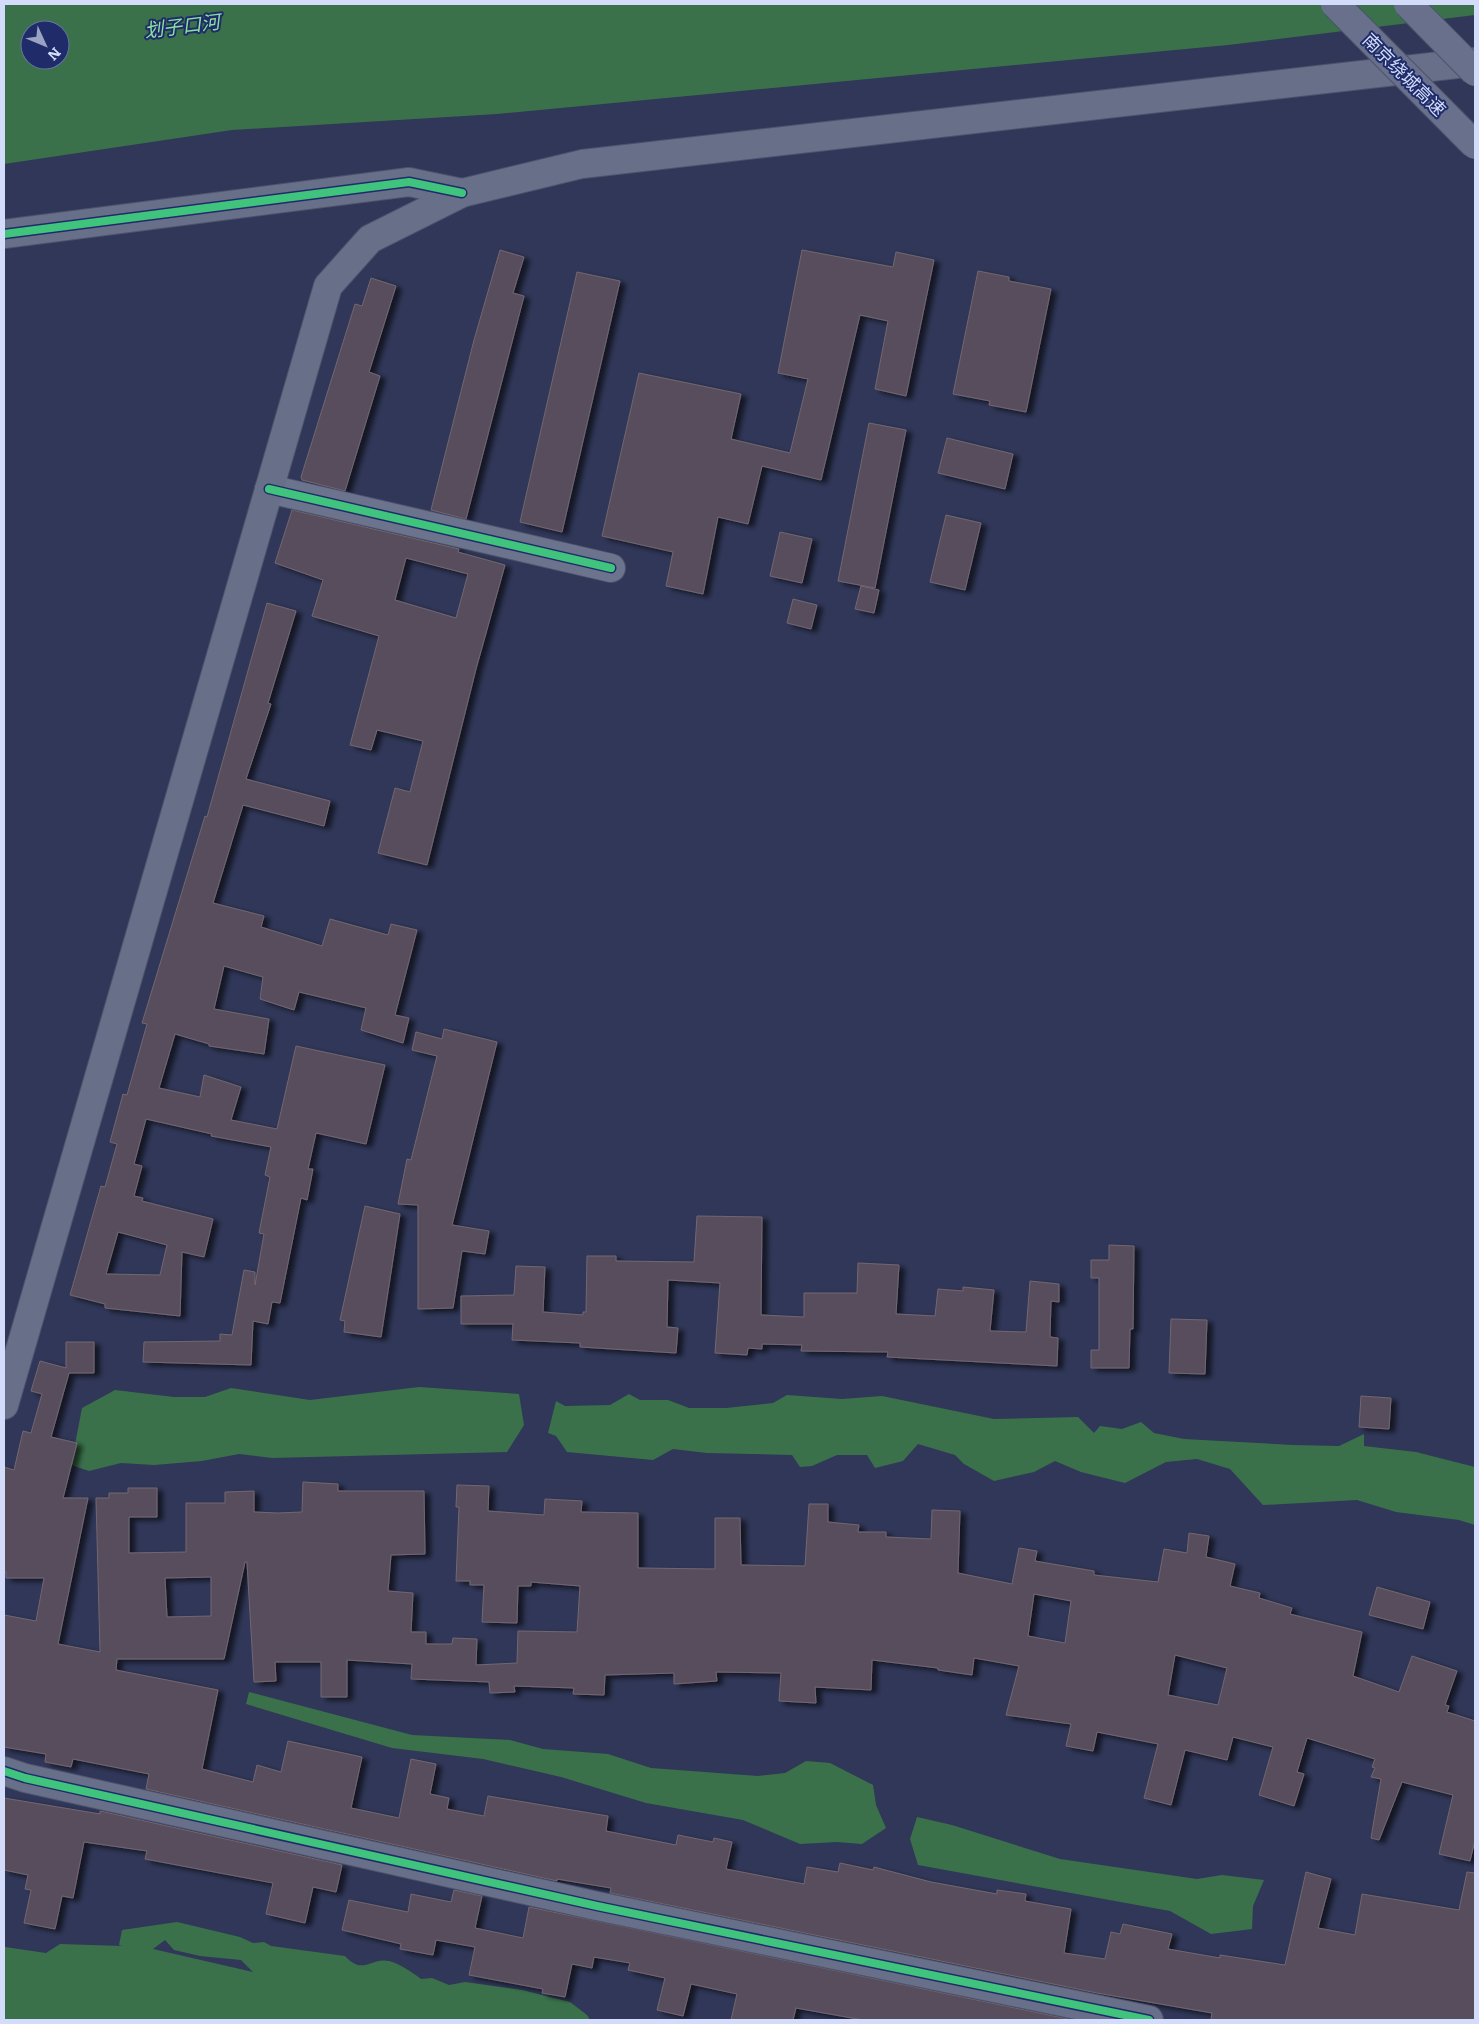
<svg xmlns="http://www.w3.org/2000/svg" width="1479" height="2024" font-family="Literata,'Noto Sans SC',serif">
<defs>
<filter id="shadow"><feDropShadow dx="5.5" dy="3" stdDeviation="2.5" flood-color="#0009"/></filter>
</defs>
<rect width="100%" height="100%" fill="#303758"/>
<g fill="#3a714b" fill-rule="evenodd">
<path d="M 4,4 L 1475,4 L 1475,15 L 1228,45 L 497,114 L 232,130 L 4,164 ZM 30,30 L 60,30 L 60,60 L 30,60 Z"/>
<polygon points="419,1387 519,1394 524,1425 507,1452 272,1458 239,1454 202,1461 154,1465 121,1463 89,1471 71,1465 82,1408 115,1390 174,1397 205,1397 231,1388 310,1400"/>
<polygon points="629,1394 640,1400 668,1400 689,1408 726,1408 773,1403 787,1395 842,1399 882,1396 994,1419 1078,1417 1094,1433 1100,1426 1122,1429 1141,1422 1154,1433 1184,1439 1293,1445 1339,1446 1364,1434 1364,1446 1416,1452 1475,1467 1475,1525 1459,1520 1396,1512 1357,1500 1263,1505 1230,1469 1197,1459 1166,1462 1125,1483 1081,1472 1055,1461 1034,1472 994,1481 964,1464 955,1455 918,1444 903,1461 875,1468 867,1455 837,1455 812,1466 800,1467 792,1455 707,1453 673,1449 653,1460 567,1452 556,1436 548,1433 556,1401 565,1406 610,1405"/>
<polygon points="249,1692 412,1735 510,1740 543,1749 608,1754 651,1768 758,1776 785,1773 806,1761 830,1763 873,1785 876,1805 886,1828 862,1844 837,1842 800,1844 743,1820 646,1803 561,1777 483,1759 392,1748 246,1704"/>
<polygon points="917,1817 952,1825 1060,1859 1197,1879 1222,1875 1264,1880 1253,1906 1252,1929 1211,1934 1170,1911 918,1865 910,1839"/>
<path d="M 177,1922 L 240,1937 L 253,1943 L 264,1942 L 271,1946 L 345,1956 C 363,1976 371,1957 389,1961 C 400,1964 412,1972 421,1979 L 432,1978 L 449,1985 L 465,1982 L 522,1990 L 570,2002 L 587,2015 L 590,2020 L 4,2020 L 5,1947 L 46,1953 L 60,1944 L 122,1946 L 119,1945 L 122,1930 ZM 165,1940 L 174,1950 L 200,1956 L 241,1960 L 253,1972 L 153,1949 Z"/>
</g>
<g fill="#584e5c" stroke="#736672" fill-rule="evenodd" filter="url(#shadow)">
<polygon points="500,250 524,257 513,293 524,296 466,519 431,510 474,340"/>
<polygon points="802,250 893,267 896,252 934,260 906,396 875,389 888,321 860,315 821,480 762,466 748,524 718,517 703,594 666,586 673,552 602,536 639,373 741,394 731,439 790,453 808,379 778,373"/>
<polygon points="978,271 1009,277 1009,281 1051,289 1026,412 989,405 990,401 953,394"/>
<polygon points="577,272 620,281 562,532 520,522"/>
<polygon points="371,278 396,286 369,372 380,376 345,491 302,480 301,477 355,304 362,306"/>
<polygon points="869,423 906,430 875,588 838,581"/>
<polygon points="947,438 1013,454 1005,489 938,473"/>
<path d="M 292,510 L 459,549 L 458,552 L 505,565 L 476,669 L 427,865 L 378,853 L 395,788 L 410,792 L 423,741 L 377,730 L 371,750 L 350,745 L 379,636 L 312,616 L 323,580 L 275,563 ZM 406,558 L 468,574 L 456,618 L 395,600 Z"/>
<polygon points="946,515 981,523 965,590 930,582"/>
<polygon points="780,532 812,539 802,583 770,576"/>
<polygon points="861,586 879,590 874,613 855,609"/>
<polygon points="793,599 817,605 811,629 787,623"/>
<path d="M 267,603 L 296,611 L 268,703 L 271,704 L 246,779 L 330,801 L 324,826 L 243,805 L 213,903 L 264,916 L 261,927 L 322,946 L 330,919 L 388,935 L 391,924 L 417,930 L 395,1015 L 409,1018 L 403,1043 L 361,1030 L 366,1008 L 299,992 L 294,1010 L 260,999 L 263,977 L 224,966 L 214,1009 L 269,1019 L 264,1054 L 209,1046 L 209,1044 L 175,1034 L 159,1088 L 200,1097 L 204,1075 L 241,1087 L 231,1120 L 277,1129 L 296,1046 L 385,1065 L 366,1144 L 316,1133 L 308,1169 L 313,1169 L 307,1200 L 301,1198 L 280,1303 L 272,1302 L 268,1324 L 253,1321 L 251,1365 L 143,1362 L 144,1342 L 220,1341 L 220,1334 L 232,1335 L 244,1270 L 255,1272 L 255,1285 L 264,1234 L 259,1233 L 270,1177 L 265,1175 L 271,1147 L 211,1136 L 212,1134 L 146,1119 L 134,1164 L 142,1166 L 134,1196 L 143,1198 L 142,1201 L 213,1219 L 204,1257 L 182,1252 L 180,1316 L 105,1308 L 105,1304 L 70,1295 L 101,1186 L 105,1187 L 117,1144 L 110,1142 L 123,1094 L 127,1095 L 147,1024 L 142,1023 L 205,816 L 207,817 ZM 118,1232 L 167,1245 L 160,1275 L 106,1274 Z"/>
<polygon points="444,1029 497,1042 452,1225 489,1231 485,1254 462,1251 453,1308 418,1309 418,1205 398,1204 407,1159 411,1160 437,1056 412,1050 416,1032 442,1039"/>
<polygon points="365,1206 400,1214 381,1337 344,1332 345,1321 340,1320"/>
<polygon points="697,1216 762,1217 761,1315 804,1317 804,1293 857,1293 858,1263 899,1265 896,1314 935,1316 938,1289 963,1291 963,1287 994,1290 990,1331 1026,1332 1030,1281 1059,1284 1059,1302 1051,1301 1050,1337 1058,1338 1057,1366 887,1357 888,1352 801,1351 802,1345 762,1344 762,1349 748,1348 747,1355 715,1353 720,1283 668,1280 667,1327 678,1328 676,1353 580,1347 580,1343 512,1340 513,1324 461,1324 461,1296 514,1295 516,1266 545,1267 543,1312 583,1315 583,1312 586,1312 587,1256 616,1256 616,1261 694,1262"/>
<polygon points="1109,1245 1134,1246 1133,1329 1130,1329 1129,1368 1091,1368 1091,1350 1099,1350 1099,1278 1091,1278 1091,1260 1109,1260"/>
<polygon points="1171,1319 1207,1320 1205,1374 1169,1373"/>
<path d="M 66,1342 L 94,1342 L 94,1373 L 69,1373 L 51,1437 L 77,1443 L 63,1498 L 88,1498 L 58,1644 L 100,1652 L 96,1498 L 109,1498 L 109,1493 L 128,1493 L 128,1488 L 157,1488 L 157,1517 L 129,1517 L 129,1553 L 186,1552 L 186,1503 L 225,1503 L 225,1492 L 254,1491 L 254,1512 L 278,1513 L 302,1512 L 303,1482 L 338,1484 L 338,1491 L 424,1491 L 425,1554 L 391,1555 L 388,1591 L 413,1593 L 411,1632 L 426,1632 L 426,1644 L 452,1644 L 453,1638 L 477,1639 L 476,1665 L 517,1663 L 518,1631 L 577,1632 L 580,1586 L 531,1582 L 531,1586 L 518,1586 L 517,1623 L 482,1622 L 484,1585 L 470,1585 L 470,1581 L 456,1581 L 459,1507 L 456,1507 L 457,1485 L 489,1486 L 488,1511 L 544,1515 L 545,1499 L 582,1501 L 581,1512 L 638,1513 L 638,1568 L 715,1569 L 715,1518 L 740,1518 L 741,1565 L 805,1566 L 809,1504 L 828,1504 L 828,1522 L 859,1525 L 858,1532 L 886,1532 L 886,1537 L 931,1539 L 932,1510 L 960,1511 L 958,1573 L 1012,1584 L 1019,1548 L 1037,1551 L 1035,1561 L 1094,1571 L 1094,1575 L 1158,1582 L 1164,1549 L 1187,1553 L 1189,1533 L 1209,1536 L 1206,1557 L 1235,1564 L 1230,1586 L 1260,1593 L 1259,1598 L 1292,1608 L 1290,1614 L 1362,1632 L 1353,1676 L 1399,1692 L 1412,1656 L 1457,1671 L 1445,1705 L 1449,1706 L 1447,1712 L 1475,1721 L 1475,1840 L 1470,1861 L 1439,1854 L 1453,1795 L 1402,1782 L 1379,1840 L 1371,1838 L 1381,1779 L 1371,1777 L 1375,1768 L 1372,1767 L 1375,1759 L 1307,1738 L 1297,1772 L 1304,1774 L 1294,1806 L 1259,1795 L 1273,1747 L 1233,1737 L 1227,1760 L 1185,1750 L 1171,1805 L 1144,1798 L 1158,1744 L 1097,1732 L 1093,1751 L 1066,1746 L 1071,1724 L 1006,1715 L 1019,1666 L 974,1658 L 972,1675 L 938,1670 L 938,1668 L 872,1660 L 871,1690 L 815,1687 L 816,1703 L 779,1701 L 781,1673 L 716,1672 L 717,1681 L 674,1684 L 674,1673 L 605,1675 L 604,1695 L 573,1694 L 574,1688 L 514,1686 L 515,1692 L 490,1693 L 489,1682 L 411,1679 L 412,1664 L 347,1660 L 347,1697 L 321,1697 L 321,1662 L 275,1662 L 276,1681 L 254,1682 L 247,1562 L 245,1562 L 224,1659 L 117,1659 L 116,1670 L 218,1690 L 202,1769 L 253,1782 L 257,1765 L 281,1772 L 288,1741 L 362,1757 L 351,1808 L 399,1818 L 411,1759 L 436,1764 L 430,1794 L 449,1798 L 447,1809 L 484,1816 L 488,1796 L 608,1816 L 606,1831 L 676,1845 L 678,1835 L 713,1842 L 714,1838 L 732,1842 L 726,1869 L 804,1884 L 807,1867 L 838,1872 L 840,1863 L 873,1870 L 874,1867 L 931,1882 L 997,1894 L 997,1890 L 1026,1894 L 1025,1901 L 1071,1909 L 1064,1953 L 1105,1959 L 1111,1932 L 1120,1934 L 1123,1924 L 1172,1934 L 1168,1949 L 1220,1958 L 1220,1955 L 1285,1965 L 1306,1872 L 1331,1879 L 1318,1928 L 1355,1935 L 1362,1894 L 1459,1910 L 1467,1872 L 1475,1873 L 1475,2020 L 1211,2020 L 1212,2013 L 1097,1993 L 610,1893 L 611,1888 L 557,1879 L 557,1881 L 146,1789 L 149,1774 L 73,1759 L 71,1767 L 45,1762 L 46,1754 L 4,1747 L 4,1615 L 36,1621 L 44,1578 L 6,1578 L 6,1572 L 4,1572 L 4,1467 L 14,1470 L 23,1431 L 31,1433 L 42,1394 L 31,1391 L 40,1361 L 66,1368 ZM 211,1577 L 211,1616 L 167,1617 L 165,1578 ZM 1034,1594 L 1071,1601 L 1065,1643 L 1028,1636 ZM 1175,1655 L 1227,1668 L 1218,1705 L 1168,1695 Z"/>
<polygon points="1361,1396 1391,1398 1389,1429 1359,1427"/>
<polygon points="1377,1587 1430,1602 1423,1629 1369,1615"/>
<polygon points="4,1798 100,1814 100,1811 342,1865 336,1892 313,1887 305,1923 266,1914 273,1883 145,1859 147,1851 84,1842 73,1898 62,1896 55,1929 24,1923 31,1890 25,1889 28,1875 4,1870"/>
<polygon points="454,1890 482,1896 475,1928 523,1938 529,1907 1073,2020 863,2020 796,2008 793,2020 731,2020 737,1994 691,1984 683,2016 657,2010 665,1978 628,1970 630,1963 594,1957 592,1968 572,1964 565,1997 542,1993 543,1989 469,1975 475,1947 436,1940 433,1955 400,1949 401,1944 342,1930 349,1900 408,1912 411,1894 451,1902"/>
</g>
<g fill="none" stroke-linecap="round" stroke-linejoin="round">
<defs>
<polyline id="street" points="269,489 611,568"/>
<g id="secondary">
<polyline points="4,234 409,182 462,193"/>
<polyline points="4,1405 328,286 370,239 462,193 582,164 1475,62"/>
<polyline points="4,1771 25,1778 597,1906 1149,2020"/>
</g>
</defs>
<use href="#street" stroke="#4d526d" stroke-width="30"/>
<use href="#secondary" stroke="#4d526d" stroke-width="30"/>
<use href="#street" stroke="#6c738d" stroke-width="28"/>
<use href="#secondary" stroke="#686f89" stroke-width="28"/>
<defs>
<g id="highway-bridge">
<polyline points="1335,4 1475,145"/>
<polyline points="1408,4 1475,72"/>
</g>
</defs>
<use href="#highway-bridge" stroke="#4d526d" stroke-width="30" stroke-linecap="butt"/>
<use href="#highway-bridge" stroke="#69708b" stroke-width="28"/>
<defs>
<g id="cycleway">
<polyline points="4,234 409,182 462,193"/>
<polyline points="269,489 611,568"/>
<polyline points="4,1771 25,1778 597,1906 1149,2020"/>
</g>
</defs>
<use href="#cycleway" stroke="#1f2c69" stroke-width="11"/>
<use href="#cycleway" stroke="#40c37c" stroke-width="8"/>
</g>
<g text-anchor="middle" dominant-baseline="central" stroke-width="4" stroke-linejoin="round" paint-order="stroke">
<g font-size="18" fill="#d3ddfb" stroke="#1f2c69">
<text transform="translate(1405 74) rotate(45)">南京绕城高速</text>
</g>
<g font-size="19" font-style="italic" fill="#8be19f" stroke="#1f2c69">
<text transform="translate(182 25) rotate(-7)">划子口河</text>
</g>
</g>
<rect width="1479" height="2024" fill="none" stroke="#d3ddfb" stroke-width="10"/>
<g transform="translate(45 45) rotate(134)"><circle r="24" fill="#1f2c69" stroke="#6773a3"/>
<path d="M0-4L9 19L0 12L-9 19Z" fill="#9aa3c2"/>
<text y="-8" font-size="14" font-weight="bold" text-anchor="middle" fill="#d3ddfb">N</text>
</g>
</svg>
